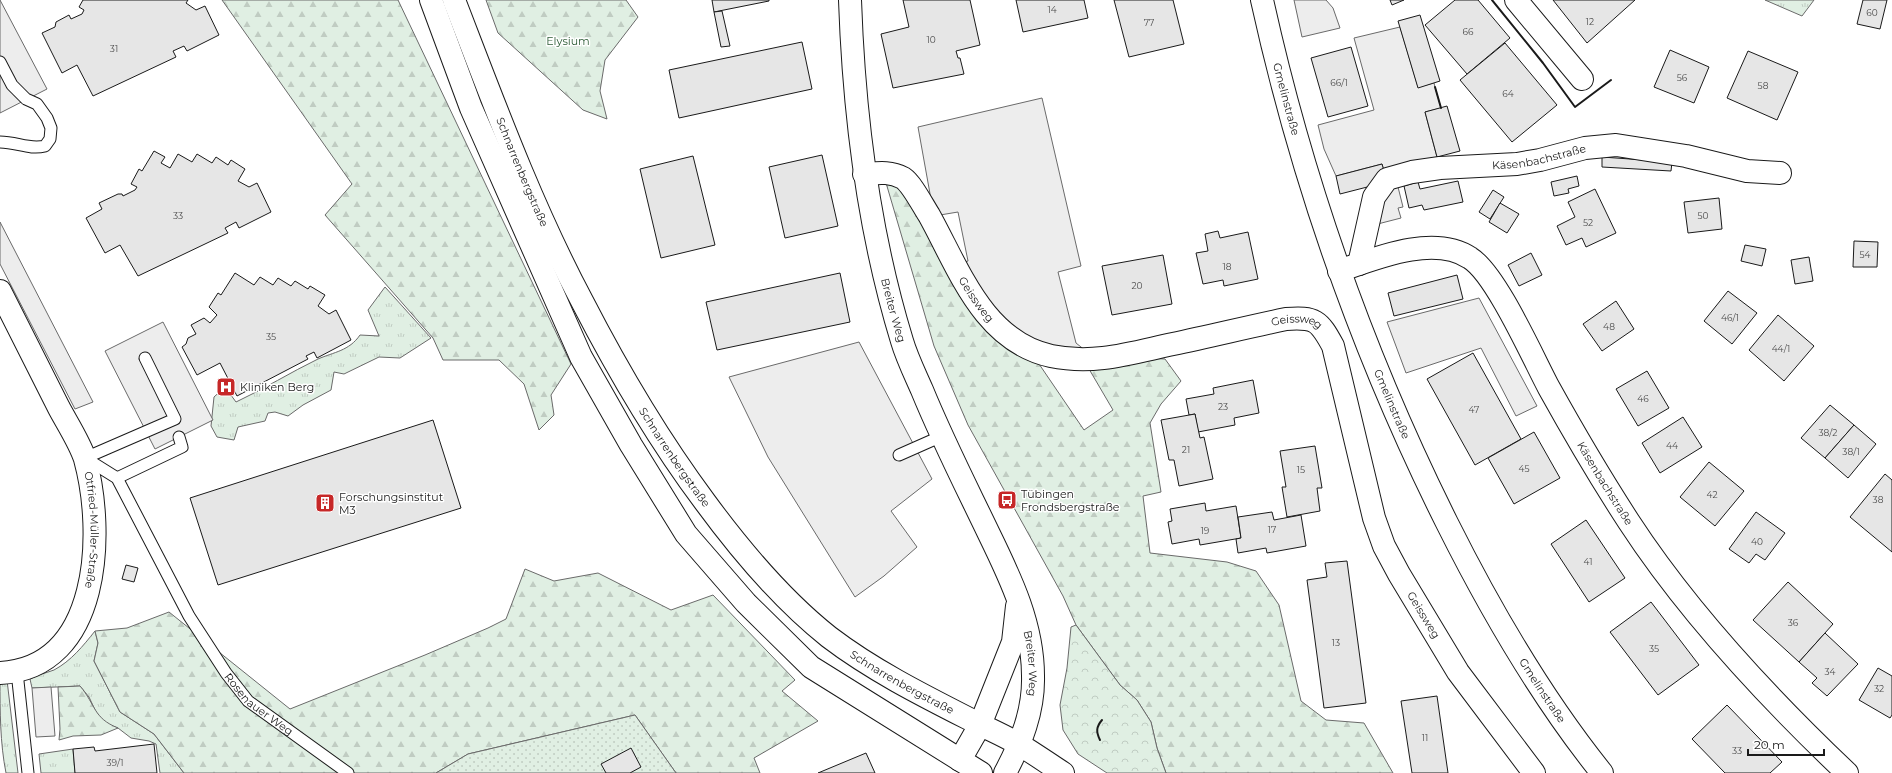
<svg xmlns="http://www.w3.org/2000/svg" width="1892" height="773" font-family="Montserrat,sans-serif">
<defs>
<pattern id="grass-tufts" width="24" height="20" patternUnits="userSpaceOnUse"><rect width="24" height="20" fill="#e0efe3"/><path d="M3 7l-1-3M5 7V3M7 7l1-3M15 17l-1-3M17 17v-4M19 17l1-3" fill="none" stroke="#c0ccc2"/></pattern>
<pattern id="forest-firs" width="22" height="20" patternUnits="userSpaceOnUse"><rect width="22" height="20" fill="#e0efe3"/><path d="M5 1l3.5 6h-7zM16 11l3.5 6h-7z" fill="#c0ccc2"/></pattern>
<pattern id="park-crowns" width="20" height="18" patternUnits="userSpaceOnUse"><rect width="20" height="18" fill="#e0efe3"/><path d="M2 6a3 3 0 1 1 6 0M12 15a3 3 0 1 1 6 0" fill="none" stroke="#c0ccc2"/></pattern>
<pattern id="garden-dots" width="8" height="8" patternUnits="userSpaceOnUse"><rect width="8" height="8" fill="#e0efe3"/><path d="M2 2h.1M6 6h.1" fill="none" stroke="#c0ccc2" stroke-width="1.8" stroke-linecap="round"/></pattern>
</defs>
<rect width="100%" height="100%" fill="#fff"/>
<g fill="url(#grass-tufts)" stroke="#6a6a6a">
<polygon points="1765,0 1814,0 1802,16"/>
<path d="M 385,287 L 431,338 L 400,358 L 379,357 L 344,374 L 334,372 L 331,390 L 303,405 L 288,416 L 275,412 L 268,413 L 265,421 L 238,427 L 234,440 L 217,437 L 211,426 L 214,397 L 225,387 L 236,402 C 264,389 291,372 318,359 C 334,352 349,351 360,335 L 379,336 L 368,310 Z"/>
<path d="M 95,631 L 98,643 L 94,661 L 120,712 L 154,734 L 184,773 L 160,773 L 156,744 L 149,741 L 131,738 L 118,728 L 105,723 L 96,712 L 89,697 L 80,686 L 32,688 L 30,679 C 37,675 46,673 54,670 C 71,661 83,646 95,631 Z"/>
<path d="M 0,680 L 7,680 L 18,773 L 6,773 C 0,743 0,711 0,680 Z"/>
<polygon points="73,749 75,773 41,773 39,754"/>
</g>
<g fill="url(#forest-firs)" stroke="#6a6a6a">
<polygon points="222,0 398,0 571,364 551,395 554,415 539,430 524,384 499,360 443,360 433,338 325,215 352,184"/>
<polygon points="486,0 626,0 638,17 605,60 600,91 607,119 583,110 498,33"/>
<polygon points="884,176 901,183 980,317 1015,353 1037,361 1084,430 1113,410 1089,369 1144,358 1165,359 1181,381 1161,404 1150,423 1161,492 1143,496 1150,553 1227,562 1256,571 1279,605 1301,701 1326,720 1364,723 1393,773 1166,773 1157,748 1151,722 1137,700 1120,685 1076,625 1063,596 968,425 934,346"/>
<polygon points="525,569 554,581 598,573 671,610 713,595 795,680 782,691 818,721 754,758 760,773 676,773 635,715 468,754 436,773 184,773 154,734 120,712 94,661 98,643 95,631 127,628 169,612 290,709 425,655 488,628 506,619"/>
<path d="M 80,686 C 96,705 93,718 118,728 L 101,735 L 73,736 L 59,740 L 60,729 L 58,687 Z"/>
</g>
<polygon fill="url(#park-crowns)" stroke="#6a6a6a" points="1076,625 1120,685 1137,700 1151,722 1157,748 1166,773 1107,773 1078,754 1063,730 1060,705 1067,668 1071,627"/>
<polygon fill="url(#garden-dots)" stroke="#6a6a6a" points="635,715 676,773 436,773 468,754"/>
<g fill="#ededed" stroke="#6a6a6a">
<polygon points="0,0 47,89 0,113"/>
<polygon points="1294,0 1326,0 1333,8 1340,28 1302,37"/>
<polygon points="1400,27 1418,87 1434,83 1435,87 1441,108 1425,112 1437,157 1384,171 1382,164 1336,176 1324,149 1318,125 1374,110 1354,38"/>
<polygon points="1042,98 1081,266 1058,272 1076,343 1086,351 1025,347 955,265 968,261 958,212 934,216 918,127"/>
<polygon points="1398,187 1403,207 1398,208 1401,218 1366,227 1378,192"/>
<polygon points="0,222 93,402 75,409 0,264"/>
<polygon points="1479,298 1537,406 1516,416 1481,348 1406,373 1387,322"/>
<polygon points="163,322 213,420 155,449 105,351"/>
<polygon points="859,342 932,479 891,511 917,547 884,576 855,597 768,457 729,377"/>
<polygon points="51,687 55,736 36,737 32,688"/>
</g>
<g fill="#e6e6e6" stroke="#1a1a1a">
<polygon points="83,0 188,0 186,3 196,10 205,6 219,35 187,51 184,46 173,51 176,57 93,96 77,65 62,73 42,33 55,27 56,22 69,15 71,19 82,14 84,10 79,7"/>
<polygon points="712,0 769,0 769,1 714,12"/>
<polygon points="903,0 970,0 980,45 956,51 958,58 960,58 964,74 893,88 881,34 909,27"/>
<polygon points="1016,0 1084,0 1088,18 1023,32"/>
<polygon points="1114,0 1173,0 1184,44 1129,57"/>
<polygon points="1390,0 1404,0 1392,5"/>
<polygon points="1455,0 1478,0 1510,38 1467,74 1425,25"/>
<polygon points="1553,0 1635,0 1587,43"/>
<polygon points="1863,0 1887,0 1880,29 1857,24"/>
<polygon points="722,11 730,46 721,47 714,12"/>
<polygon points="1420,15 1440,81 1418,88 1398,21"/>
<polygon points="802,42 812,89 679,118 669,70"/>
<polygon points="1505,43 1557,105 1512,142 1460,80"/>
<polygon points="1351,47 1368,106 1328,117 1311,58"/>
<polygon points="1670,50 1709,67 1694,103 1654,87"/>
<polygon points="1748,51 1798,72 1777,120 1727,98"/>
<polygon points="1447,106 1460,151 1437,157 1425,112"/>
<polygon points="154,151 165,157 161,163 170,168 178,154 192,162 197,154 212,163 216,157 228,165 231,160 245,169 238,181 249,187 257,183 271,212 239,228 236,222 225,228 228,233 138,276 120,245 105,253 86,218 102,209 99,203 118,194 122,194 123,196 135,190 137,187 131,184 139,169 142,171"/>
<polygon points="822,155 838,226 785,238 769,167"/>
<polygon points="693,156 715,245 661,258 640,169"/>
<polygon points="1602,157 1672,162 1671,171 1602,167"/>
<polygon points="1382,164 1384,171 1375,185 1340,194 1336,176"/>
<polygon points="1577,176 1579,186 1568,189 1569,193 1554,196 1551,182"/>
<polygon points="1458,181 1463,202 1424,210 1422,205 1409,208 1404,186 1418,182 1420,189"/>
<polygon points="1595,189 1616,233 1586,247 1582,238 1566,245 1557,226 1575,217 1568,202"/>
<polygon points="1493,190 1504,197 1490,219 1479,212"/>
<polygon points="1719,198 1722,229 1688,233 1684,202"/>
<polygon points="1500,203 1519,214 1507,233 1489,222"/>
<polygon points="1218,231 1220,238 1248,232 1258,279 1224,286 1223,280 1203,284 1196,253 1208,251 1205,234"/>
<polygon points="1854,241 1878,242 1877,267 1853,267"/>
<polygon points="1745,245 1766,249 1762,266 1741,261"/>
<polygon points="1531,253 1542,275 1519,286 1508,265"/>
<polygon points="1163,255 1172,304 1112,315 1102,266"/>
<polygon points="1809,257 1813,281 1795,284 1791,260"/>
<polygon points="235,273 254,285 260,277 273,285 278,278 291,286 295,281 308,289 310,286 325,295 318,306 329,314 336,310 351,340 317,358 314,352 306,356 308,359 237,396 220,363 197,375 182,347 186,344 188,338 196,334 191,325 204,318 210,323 217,315 209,307 218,293 221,295"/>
<polygon points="840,273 850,322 717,350 706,302"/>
<polygon points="1457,275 1463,299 1394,316 1388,293"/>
<polygon points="1728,291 1757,313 1732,344 1704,321"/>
<polygon points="1616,301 1634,329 1602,351 1583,324"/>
<polygon points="1778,315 1814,346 1784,381 1749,350"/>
<polygon points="1473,353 1521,439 1475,465 1427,379"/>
<polygon points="1647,371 1669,408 1638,426 1616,389"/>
<polygon points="1253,380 1259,413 1234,418 1235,425 1198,432 1195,414 1189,415 1186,399 1214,394 1213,388"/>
<polygon points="1830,405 1854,425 1825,458 1801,438"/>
<polygon points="1195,414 1200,438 1204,437 1213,479 1179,486 1174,460 1169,460 1161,420"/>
<polygon points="1683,417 1702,447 1660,473 1642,443"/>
<polygon points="433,420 461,508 218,585 190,498"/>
<polygon points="1854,425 1876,444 1848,478 1825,458"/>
<polygon points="1534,432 1560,478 1514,504 1488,458"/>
<polygon points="1315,446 1322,488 1317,488 1320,511 1287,517 1282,487 1286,487 1280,451"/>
<polygon points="1709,462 1744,491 1715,526 1680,497"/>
<polygon points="1885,474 1892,480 1892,552 1850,517"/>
<polygon points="1205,503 1206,511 1236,506 1241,538 1200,545 1199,539 1172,544 1168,522 1172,521 1170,509"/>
<polygon points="1272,512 1274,520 1301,515 1306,546 1267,553 1266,548 1238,553 1236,539 1241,538 1238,517"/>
<polygon points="1756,512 1785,533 1765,560 1756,554 1749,563 1729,549"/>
<polygon points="1586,520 1625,578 1589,602 1551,544"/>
<polygon points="1347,561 1366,703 1324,708 1307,580 1327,577 1325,563"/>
<polygon points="126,565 138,568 134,582 122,579"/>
<polygon points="1788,582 1833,624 1799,662 1753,620"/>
<polygon points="1651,602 1699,665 1658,695 1610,632"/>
<polygon points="1825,633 1858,664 1827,696 1812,683 1817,678 1799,662"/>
<polygon points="1878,668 1892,676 1892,715 1890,718 1859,700"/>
<polygon points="1437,696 1448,773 1412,773 1401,701"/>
<polygon points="1727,705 1782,762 1770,773 1725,773 1692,739"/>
<polygon points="154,744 157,773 75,773 73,749 94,747 95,751"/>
<polygon points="631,748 641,767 630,773 606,773 601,764"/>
<polygon points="866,753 875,773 818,773"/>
</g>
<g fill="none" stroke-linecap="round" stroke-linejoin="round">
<defs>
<g id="lane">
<path d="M 0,62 L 12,85 L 26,99 L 37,104 L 47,118 L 51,128 L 50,139 L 45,146 C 29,150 17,142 0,142"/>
<polyline points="899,455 942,436"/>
<path id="s1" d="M 85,458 L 117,478 L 189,616 L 226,673 L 248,701 L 348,773"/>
<polyline points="85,458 175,419 145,358"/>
<polyline points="117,478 182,447 179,437"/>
<polyline points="17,672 28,773"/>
</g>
<g id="street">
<path id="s2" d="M 850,0 C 854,116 868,230 902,341 C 907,358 915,374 922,390 C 942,439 966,486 989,534 C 1011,579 1033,625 1033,676 C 1034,711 1021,743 1005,773"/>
<path id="s3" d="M 1262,0 C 1302,181 1364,357 1447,523 C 1491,611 1540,696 1602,773"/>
<polyline points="1516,0 1582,79"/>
<path id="s4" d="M 864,174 C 878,173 890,171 903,178 C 912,184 923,206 929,215 C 959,269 983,341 1051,356 C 1095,365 1131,353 1173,344 C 1211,336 1248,327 1286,319 C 1315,317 1319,320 1333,346 L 1374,518 L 1384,546 L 1399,574 L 1458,672 L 1534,773"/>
<path id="s5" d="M 1359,264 L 1374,197 L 1387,179 L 1412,172 L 1440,168 L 1517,164 L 1540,160 L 1585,148 L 1616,145 L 1686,156 L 1747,171 L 1780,173"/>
<path id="s6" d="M 1339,271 C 1376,258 1434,234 1470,258 C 1496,274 1533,358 1549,388 C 1574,433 1601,479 1629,522 C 1689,614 1768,698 1847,773"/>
<path id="s7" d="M 0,291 C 20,330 39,369 59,408 C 67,423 80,443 85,459 C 105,532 101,668 0,673"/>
<polyline points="960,760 980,725 1013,642 1017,606"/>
</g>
<g id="secondary">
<polyline points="431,0 471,108 581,357 631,445 686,534 746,603 811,667 981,773"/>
<path id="s8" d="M 454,0 C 493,101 531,205 582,301 C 618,371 658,439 705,502 C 741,551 781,599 829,637 C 875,672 928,698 979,724 C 993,731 1007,737 1020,745 C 1035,754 1049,764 1063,773"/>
</g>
</defs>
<use href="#lane" stroke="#1a1a1a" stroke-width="13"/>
<use href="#street" stroke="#1a1a1a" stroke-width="24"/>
<use href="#secondary" stroke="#1a1a1a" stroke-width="24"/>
<use href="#lane" stroke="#fff" stroke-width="11"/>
<use href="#street" stroke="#fff" stroke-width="22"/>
<use href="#secondary" stroke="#fff" stroke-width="22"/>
<g stroke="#1a1a1a" stroke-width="2">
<polyline points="1492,0 1543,63 1575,107 1611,80"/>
<polyline points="1435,87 1441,108"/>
<path d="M 1100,740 C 1096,732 1096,727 1102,720"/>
</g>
</g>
<defs>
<symbol id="hospital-square" viewBox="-11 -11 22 22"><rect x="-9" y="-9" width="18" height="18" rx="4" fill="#c62828" stroke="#fff"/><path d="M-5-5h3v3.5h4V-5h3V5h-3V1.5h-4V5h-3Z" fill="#fff"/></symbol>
<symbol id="bus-square" viewBox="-11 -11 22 22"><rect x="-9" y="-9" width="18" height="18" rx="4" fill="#c62828" stroke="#fff"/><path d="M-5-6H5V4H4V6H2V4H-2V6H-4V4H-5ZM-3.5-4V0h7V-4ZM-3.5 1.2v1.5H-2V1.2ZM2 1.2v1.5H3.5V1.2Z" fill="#fff"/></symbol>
<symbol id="building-square" viewBox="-11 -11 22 22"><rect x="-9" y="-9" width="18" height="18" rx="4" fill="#c62828" stroke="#fff"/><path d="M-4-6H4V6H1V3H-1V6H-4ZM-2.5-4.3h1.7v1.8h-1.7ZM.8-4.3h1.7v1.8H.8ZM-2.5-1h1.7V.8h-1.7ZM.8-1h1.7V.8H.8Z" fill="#fff"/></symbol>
</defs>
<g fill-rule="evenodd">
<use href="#hospital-square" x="215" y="376" width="22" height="22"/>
<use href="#bus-square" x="996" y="489" width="22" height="22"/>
<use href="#building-square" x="314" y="492" width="22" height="22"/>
</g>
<g text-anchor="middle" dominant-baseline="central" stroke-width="3" stroke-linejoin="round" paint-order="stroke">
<g font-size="9" fill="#4d4d4d">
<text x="1052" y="9">14</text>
<text x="1872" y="12">60</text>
<text x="1590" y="21">12</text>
<text x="1149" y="22">77</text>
<text x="1468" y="31">66</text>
<text x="931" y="39">10</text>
<text x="114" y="48">31</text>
<text x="1682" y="77">56</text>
<text x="1339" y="82">66/1</text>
<text x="1763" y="85">58</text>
<text x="1508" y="93">64</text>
<text x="178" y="215">33</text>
<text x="1703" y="215">50</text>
<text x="1588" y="222">52</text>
<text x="1865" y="254">54</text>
<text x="1227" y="266">18</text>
<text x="1137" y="285">20</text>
<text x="1730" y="317">46/1</text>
<text x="1609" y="326">48</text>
<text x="271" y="336">35</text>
<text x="1781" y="348">44/1</text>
<text x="1643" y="398">46</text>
<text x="1223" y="406">23</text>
<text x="1474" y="409">47</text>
<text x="1828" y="432">38/2</text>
<text x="1672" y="445">44</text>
<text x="1186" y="449">21</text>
<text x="1851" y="451">38/1</text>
<text x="1524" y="468">45</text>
<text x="1301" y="469">15</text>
<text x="1712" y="494">42</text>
<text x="1878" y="499">38</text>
<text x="1272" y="529">17</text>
<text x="1205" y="530">19</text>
<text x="1757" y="541">40</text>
<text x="1588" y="561">41</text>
<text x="1793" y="622">36</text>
<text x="1336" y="642">13</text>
<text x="1654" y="648">35</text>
<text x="1830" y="671">34</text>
<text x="1879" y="688">32</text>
<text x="1425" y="737">11</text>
<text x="1737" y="750">33</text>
<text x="115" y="762">39/1</text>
</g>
<g font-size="11" fill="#2b5a34" stroke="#fff">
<text x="568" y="41">Elysium</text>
</g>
<g font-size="11" fill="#1a1a1a" stroke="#fff">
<text stroke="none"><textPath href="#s3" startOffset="102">Gmelinstraße</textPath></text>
<text stroke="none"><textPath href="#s5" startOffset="245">Käsenbachstraße</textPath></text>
<text stroke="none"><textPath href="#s8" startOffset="185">Schnarrenbergstraße</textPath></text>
<text stroke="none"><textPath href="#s4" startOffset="182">Geissweg</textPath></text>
<text stroke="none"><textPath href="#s2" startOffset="314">Breiter Weg</textPath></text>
<text stroke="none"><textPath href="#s4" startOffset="529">Geissweg</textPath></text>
<text stroke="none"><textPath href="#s3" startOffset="425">Gmelinstraße</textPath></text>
<text stroke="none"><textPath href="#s8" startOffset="509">Schnarrenbergstraße</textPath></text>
<text stroke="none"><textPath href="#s6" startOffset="400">Käsenbachstraße</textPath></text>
<text stroke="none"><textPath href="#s7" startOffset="260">Otfried-Müller-Straße</textPath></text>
<text stroke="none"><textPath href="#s4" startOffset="864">Geissweg</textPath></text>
<text stroke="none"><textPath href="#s2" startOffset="695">Breiter Weg</textPath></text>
<text stroke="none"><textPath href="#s8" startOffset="833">Schnarrenbergstraße</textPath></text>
<text stroke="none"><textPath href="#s3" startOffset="749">Gmelinstraße</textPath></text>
<text stroke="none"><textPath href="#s1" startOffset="307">Rosenauer Weg</textPath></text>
</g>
<g font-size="11" fill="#1a1a1a" stroke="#fff" text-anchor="start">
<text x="240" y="387">Kliniken Berg</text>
<text x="1021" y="494">Tübingen<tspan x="1021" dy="13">Frondsbergstraße</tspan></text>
<text x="339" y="497">Forschungsinstitut<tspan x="339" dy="13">M3</tspan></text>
</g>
</g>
<path d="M1748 749v6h76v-6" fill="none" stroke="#1a1a1a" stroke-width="2"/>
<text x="1754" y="749" font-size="12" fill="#1a1a1a" stroke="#ffffff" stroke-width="3" paint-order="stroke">20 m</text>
</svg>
